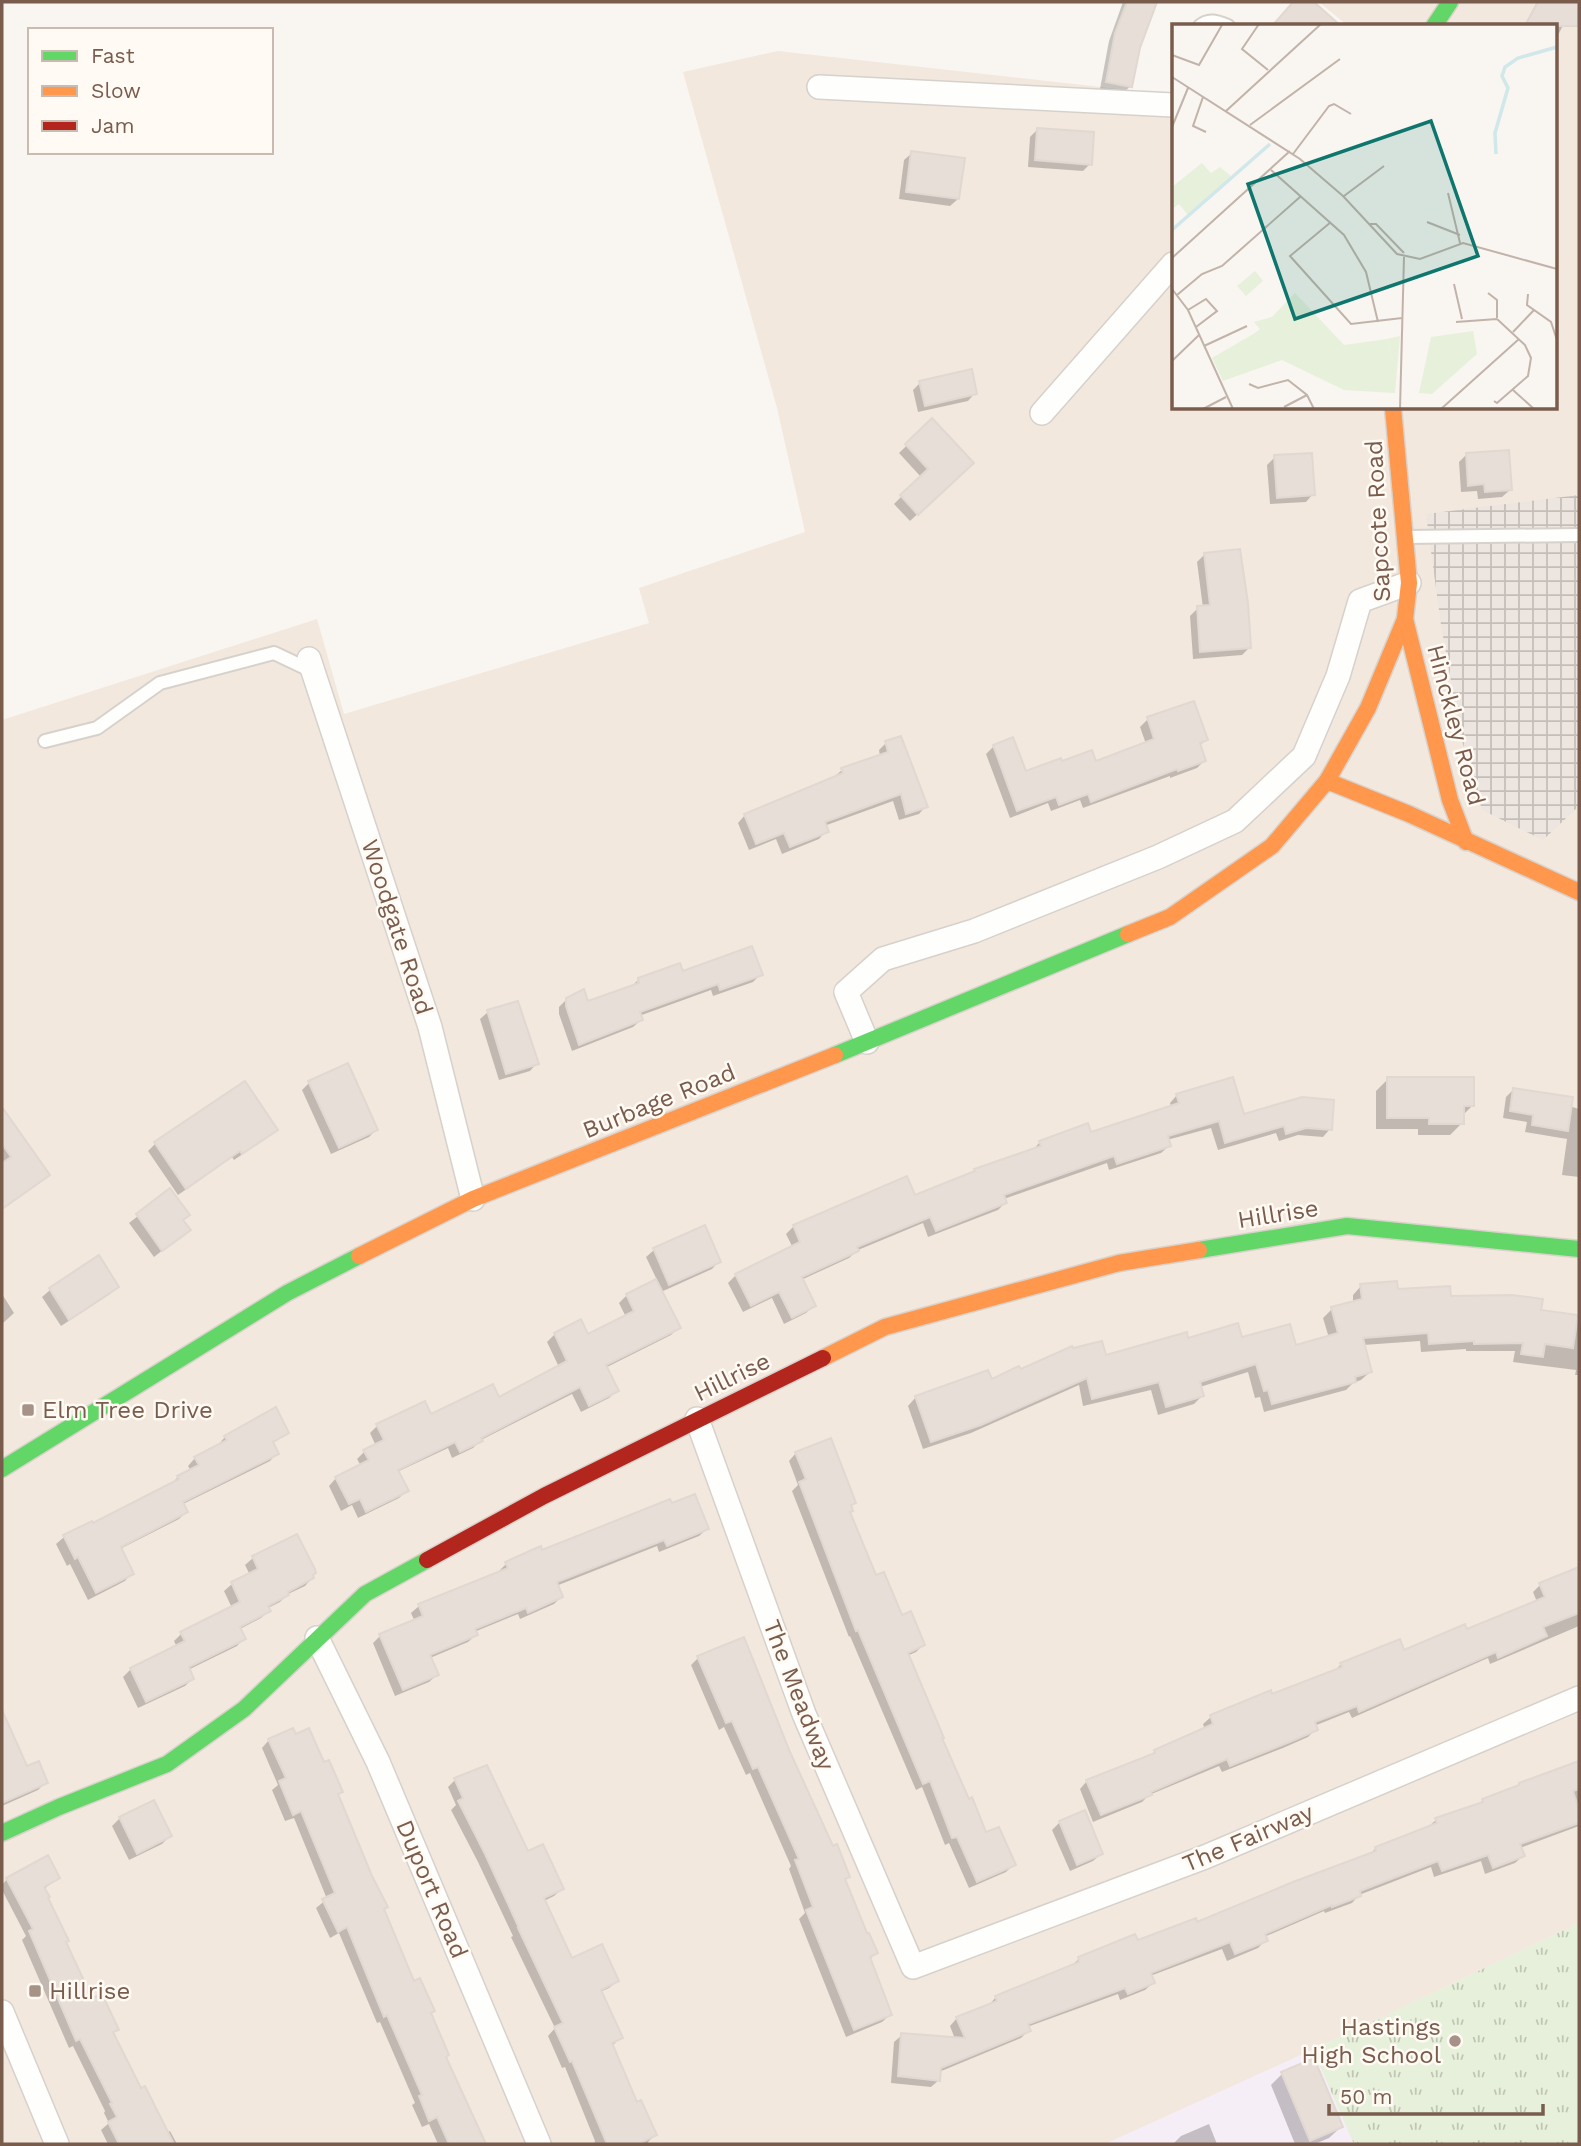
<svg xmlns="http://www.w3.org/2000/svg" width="1581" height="2146" font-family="'Work Sans',sans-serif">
<defs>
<pattern id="industrial-grid" width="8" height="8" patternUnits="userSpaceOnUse" patternTransform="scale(1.75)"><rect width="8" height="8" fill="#ede5e0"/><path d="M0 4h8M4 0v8" fill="none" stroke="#c5bdb8"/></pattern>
<pattern id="park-tufts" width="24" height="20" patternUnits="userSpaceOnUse" patternTransform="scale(1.75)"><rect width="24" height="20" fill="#e7f0db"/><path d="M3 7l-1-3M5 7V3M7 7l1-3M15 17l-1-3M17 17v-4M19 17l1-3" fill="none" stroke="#c0c6b4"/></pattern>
</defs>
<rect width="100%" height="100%" fill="#f9f5f0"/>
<polygon fill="#f2e8de" points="1319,2 1579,2 1579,2144 2,2144 2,720 317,619 344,714 649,623 639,588 805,532 777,408 683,72 778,51 1173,95 1173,408 1555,408 1555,26 1348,26"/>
<polygon fill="url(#industrial-grid)" points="1579,495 1579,806 1543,840 1482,810 1461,737 1441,625 1426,514"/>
<polygon fill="#f6eef6" points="1579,1923 1579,2144 1105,2144 1349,2033"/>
<polygon fill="url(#park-tufts)" points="1579,1923 1579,2144 1354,2144 1313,2050"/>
<g fill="#0003">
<polygon points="1123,2 1156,2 1138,48 1131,86 1123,93 1100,89 1109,41"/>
<polygon points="1537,2 1579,2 1579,7 1574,12 1571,10 1555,41 1555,26 1524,26"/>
<polygon points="1037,130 1090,164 1083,171 1028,167 1030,137"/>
<polygon points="912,153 958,199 950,206 899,199 904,160"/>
<polygon points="920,383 975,393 968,401 918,412 913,390"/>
<polygon points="932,421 972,463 910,521 894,504 921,477 899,453"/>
<polygon points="1467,454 1510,490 1502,497 1478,499 1477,491 1461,492 1459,462"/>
<polygon points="1275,457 1313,494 1306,502 1270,504 1267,465"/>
<polygon points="1205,554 1249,648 1242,655 1193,659 1190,616 1198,608 1203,608 1197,562"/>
<polygon points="1148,719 1206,740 1199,746 1204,761 1197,768 1170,778 1170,776 1083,808 1080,800 1051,811 1048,803 1010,818 986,754 994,746 1025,773 1061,763 1095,763 1146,744 1140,727"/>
<polygon points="886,743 926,806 919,814 899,820 893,801 824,826 826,831 819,839 782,854 776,839 749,850 738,823 745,815 834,777 842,770 880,756 879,750"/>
<polygon points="682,974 761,974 753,982 713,996 711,990 639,1016 641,1020 633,1027 572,1051 559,1014 559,1007 567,999 587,1003 631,987 637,981 642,991 641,981 637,981 639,979"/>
<polygon points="488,1012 537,1063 530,1071 499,1080 480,1019"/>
<polygon points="1388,1079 1472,1106 1462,1116 1462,1123 1450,1135 1418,1135 1418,1129 1376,1129 1376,1091"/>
<polygon points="244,1083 275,1129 268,1137 234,1160 232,1157 178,1195 148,1151 155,1144"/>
<polygon points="309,1083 376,1130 369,1137 331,1154 302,1090"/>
<polygon points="1514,1089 1579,1109 1579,1177 1562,1175 1567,1139 1525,1132 1527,1122 1503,1118 1506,1097"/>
<polygon points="1177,1095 1242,1117 1330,1129 1323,1137 1298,1135 1279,1141 1276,1133 1218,1150 1211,1128 1167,1140 1169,1146 1161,1153 1109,1170 1107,1163 1004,1199 1005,1203 998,1210 928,1237 923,1223 858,1250 849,1258 801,1280 814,1306 806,1313 784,1324 772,1298 743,1312 728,1283 736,1275 793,1248 786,1234 794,1226 914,1197 972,1174 975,1171 1033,1150 1040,1142 1090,1134 1171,1107 1170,1103"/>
<polygon points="9,1120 40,1182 2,1209 2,1165 3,1164 2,1126"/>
<polygon points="170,1191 181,1221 188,1230 154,1257 129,1223"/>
<polygon points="654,1250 719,1261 712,1269 661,1292 678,1328 671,1335 605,1368 617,1391 609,1398 581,1412 572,1394 481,1440 473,1448 452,1458 448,1448 397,1472 406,1491 399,1498 358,1518 352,1505 341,1511 329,1486 336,1478 361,1466 357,1459 364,1452 376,1446 370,1433 377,1426 431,1417 498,1399 559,1367 547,1342 555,1334 587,1336 626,1317 619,1303 627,1295 657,1280 646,1257"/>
<polygon points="99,1258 117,1286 110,1294 61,1326 42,1297 50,1290"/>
<polygon points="1361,1286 1579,1317 1579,1375 1575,1375 1576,1370 1513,1362 1515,1351 1466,1351 1466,1349 1421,1352 1420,1341 1363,1345 1370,1372 1361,1380 1353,1383 1346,1390 1264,1412 1260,1397 1255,1398 1248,1372 1200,1387 1202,1396 1194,1404 1158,1415 1151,1390 1083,1406 1079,1385 971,1433 923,1449 908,1406 916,1397 991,1381 1020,1372 1104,1358 1187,1341 1241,1339 1295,1347 1329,1338 1323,1318 1332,1309 1353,1303 1353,1295"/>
<polygon points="2,1294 14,1313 2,1324"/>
<polygon points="287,1432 272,1444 277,1453 270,1461 183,1504 186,1512 179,1519 120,1549 132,1573 125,1581 88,1600 70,1564 67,1566 56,1544 64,1537 92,1525 170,1485 178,1477 191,1471 188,1466 195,1458 218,1445 225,1437"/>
<polygon points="796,1453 854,1503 850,1507 849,1512 875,1577 901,1618 923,1645 916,1652 907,1656 941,1739 985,1835 1014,1864 1006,1872 969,1888 949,1843 945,1845 922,1787 916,1790 850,1636 849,1637 792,1491 798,1485 789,1461"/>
<polygon points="707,1529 699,1536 659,1552 657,1546 556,1586 561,1597 554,1604 520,1619 518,1614 474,1632 476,1635 468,1642 430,1658 437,1675 429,1682 395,1696 373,1643 380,1636 415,1622 411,1613 419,1606 499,1573 499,1571 506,1564 541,1552"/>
<polygon points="253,1558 311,1576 312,1578 305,1586 288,1594 280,1602 268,1608 269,1611 261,1618 240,1629 244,1638 237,1646 188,1670 192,1679 185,1686 138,1708 123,1677 131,1669 177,1647 174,1641 181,1634 232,1608 224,1591 232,1584 250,1575 245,1565"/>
<polygon points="1579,1568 1579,1626 1490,1664 1488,1658 1352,1718 1349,1712 1314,1726 1316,1729 1308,1737 1283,1748 1222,1772 1219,1766 1149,1795 1142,1802 1093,1822 1080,1789 1087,1781 1149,1757 1155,1751 1205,1730 1203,1724 1211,1717 1270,1692 1272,1697 1333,1673 1341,1664 1403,1653 1466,1631 1537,1602 1533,1592 1540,1585"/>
<polygon points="698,1658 788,1753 832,1848 848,1877 844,1880 876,1953 869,1960 890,2015 882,2022 846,2037 799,1919 805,1913 789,1869 791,1866 750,1773 746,1775 724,1727 719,1730 691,1665"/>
<polygon points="2,1728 26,1769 46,1782 38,1790 2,1806"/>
<polygon points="269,1740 323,1764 341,1792 337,1796 383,1910 413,1983 433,2011 430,2014 444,2058 485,2144 438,2144 429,2124 422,2127 412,2105 415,2103 380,2022 377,2023 339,1933 330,1938 316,1908 327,1899 294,1818 285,1821 272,1790 278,1785 262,1748"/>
<polygon points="1579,1763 1579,1826 1520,1848 1523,1856 1515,1863 1485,1874 1481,1861 1434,1877 1431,1867 1359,1895 1352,1903 1325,1913 1324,1911 1264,1937 1266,1940 1258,1948 1227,1961 1222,1949 1150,1976 1153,1983 1145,1990 1120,2000 1118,1994 1027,2027 1029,2030 1021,2038 939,2072 939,2080 931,2087 891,2083 894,2042 902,2035 955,2039 950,2026 957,2018 989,2005 996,1997 1071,1966 1079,1959 1196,1924 1368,1856 1376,1848 1428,1827 1436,1820 1478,1805 1483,1800 1516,1788 1520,1785"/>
<polygon points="455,1780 562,1889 554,1896 544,1901 571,1960 617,1981 609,1988 600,1992 621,2037 612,2046 636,2104 655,2135 648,2142 649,2144 594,2144 595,2141 565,2067 562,2068 548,2036 555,2028 511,1937 513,1936 478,1862 451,1810 456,1805 448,1787"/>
<polygon points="120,1818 170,1836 162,1844 129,1860 112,1826"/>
<polygon points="1060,1822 1101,1854 1093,1861 1070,1871 1052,1830"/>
<polygon points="58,1878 44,1889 65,1943 91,2001 117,2029 112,2034 140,2091 167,2133 170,2131 177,2144 108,2144 101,2130 109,2123 104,2113 105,2111 73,2046 69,2048 22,1940 26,1936 2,1890 2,1885 7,1879"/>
<polygon points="1282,2074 1341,2127 1329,2138 1315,2144 1295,2144 1271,2085"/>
<polygon points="1209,2124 1217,2144 1173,2144 1181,2136"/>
</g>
<g fill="#e6ded7" stroke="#e2d8d2" stroke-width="2">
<polygon points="1127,2 1157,2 1140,48 1132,87 1106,82 1115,33"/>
<polygon points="1293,2 1314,2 1341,26 1272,26"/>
<polygon points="1538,2 1579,2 1579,26 1525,26"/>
<polygon points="1037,128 1094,132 1092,165 1035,160"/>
<polygon points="911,151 965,158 959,199 906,192"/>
<polygon points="972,369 977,394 925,406 919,381"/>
<polygon points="932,418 974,463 918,515 900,495 928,469 905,444"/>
<polygon points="1509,450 1512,490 1485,492 1484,484 1468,486 1466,453"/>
<polygon points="1312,453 1315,495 1277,498 1274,455"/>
<polygon points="1240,549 1248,603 1251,648 1200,652 1197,606 1210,605 1204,553"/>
<polygon points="1194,701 1208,740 1200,743 1206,761 1178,771 1177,769 1091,802 1088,794 1059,805 1056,797 1017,811 993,745 1013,737 1026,771 1061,758 1062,761 1092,750 1096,761 1154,739 1147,717"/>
<polygon points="901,736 928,807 906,814 901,794 825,822 829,832 790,847 784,833 756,844 744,814 843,773 841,768 888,752 885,741"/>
<polygon points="752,946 763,975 720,990 718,984 640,1012 643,1020 579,1045 566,1006 566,998 584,989 588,1001 639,983 638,978 680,963 683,971"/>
<polygon points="518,1001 539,1064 506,1074 487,1010"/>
<polygon points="348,1063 378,1130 339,1148 308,1081"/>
<polygon points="1233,1077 1244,1114 1302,1097 1334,1100 1332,1130 1306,1128 1286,1134 1284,1126 1225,1143 1219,1121 1168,1136 1171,1146 1117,1164 1114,1156 1004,1195 1007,1203 936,1231 930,1217 857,1247 859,1251 802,1277 816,1306 792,1318 779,1292 751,1306 735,1274 800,1242 793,1225 907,1176 915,1195 975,1171 974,1169 1041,1146 1039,1141 1088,1123 1091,1132 1179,1103 1176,1094"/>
<polygon points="1387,1077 1474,1077 1474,1106 1464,1106 1464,1124 1429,1124 1429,1118 1387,1118"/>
<polygon points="245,1081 278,1130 242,1154 240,1151 186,1189 154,1142"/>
<polygon points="1513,1088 1573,1097 1568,1131 1532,1125 1533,1115 1510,1111"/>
<polygon points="2,1107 50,1175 2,1209 2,1163 11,1157 2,1144"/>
<polygon points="170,1188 190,1215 183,1220 191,1230 162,1251 136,1214"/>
<polygon points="705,1225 721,1262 669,1285 653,1248"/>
<polygon points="99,1255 119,1287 69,1320 49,1288"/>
<polygon points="656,1279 681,1328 606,1365 619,1391 589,1406 580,1387 481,1438 483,1441 460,1452 455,1442 398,1470 409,1491 366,1512 360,1499 349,1504 335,1477 369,1460 363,1450 384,1440 376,1424 425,1401 431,1414 493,1384 499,1397 567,1361 554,1333 581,1319 588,1334 634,1311 626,1294"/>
<polygon points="1397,1281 1398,1289 1450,1286 1451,1296 1512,1295 1543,1299 1541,1310 1578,1315 1573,1348 1545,1344 1543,1357 1521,1354 1523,1343 1474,1344 1474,1341 1429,1344 1428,1333 1363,1338 1372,1372 1355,1377 1356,1382 1272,1404 1268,1390 1264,1391 1256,1364 1200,1382 1204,1396 1166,1407 1159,1382 1092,1399 1087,1378 981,1425 931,1442 915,1396 988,1370 992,1379 1019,1366 1021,1369 1072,1346 1073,1348 1102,1341 1106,1355 1187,1332 1188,1338 1238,1323 1242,1337 1290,1324 1296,1345 1338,1333 1331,1307 1362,1299 1360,1284"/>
<polygon points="276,1407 289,1433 273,1442 279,1454 183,1502 188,1512 121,1547 134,1574 96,1593 78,1557 75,1559 63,1535 92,1521 93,1523 179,1479 177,1476 199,1465 194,1457 227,1440 224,1436"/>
<polygon points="831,1438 856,1503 851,1505 853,1511 850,1512 876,1575 884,1572 902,1615 911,1611 925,1645 908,1653 944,1738 942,1738 969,1799 972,1797 986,1832 999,1827 1016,1865 977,1882 957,1837 952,1838 930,1781 923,1784 858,1630 856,1631 799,1482 806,1479 795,1452"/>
<polygon points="695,1494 709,1529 667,1546 664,1540 557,1582 563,1597 528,1613 526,1608 475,1629 478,1635 430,1655 439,1675 403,1690 379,1634 423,1616 418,1604 508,1568 505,1562 541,1546 542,1550 670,1499 672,1503"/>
<polygon points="297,1534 315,1569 316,1573 313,1575 314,1578 288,1592 289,1595 268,1606 271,1611 240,1627 246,1639 189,1667 194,1679 146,1702 130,1668 185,1641 180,1632 240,1602 231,1582 258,1569 252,1556"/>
<polygon points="1579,1567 1579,1613 1543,1627 1547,1636 1498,1658 1496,1652 1359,1712 1357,1706 1315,1722 1318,1730 1292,1741 1230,1766 1227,1759 1151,1792 1152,1795 1101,1815 1086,1780 1155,1753 1154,1750 1213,1724 1210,1715 1271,1690 1272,1694 1342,1667 1340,1663 1400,1639 1404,1650 1465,1624 1467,1629 1545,1597 1539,1583"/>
<polygon points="744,1637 790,1752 833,1846 837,1844 850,1877 845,1879 867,1933 869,1933 878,1953 870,1957 892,2015 854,2030 806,1910 813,1907 795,1860 799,1859 758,1767 753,1769 732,1721 726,1723 697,1656"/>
<polygon points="2,1710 27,1766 39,1761 48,1783 2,1803"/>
<polygon points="293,1728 296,1734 309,1728 324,1762 329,1760 343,1792 338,1794 372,1876 388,1907 384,1909 414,1981 420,1978 435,2011 431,2013 449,2055 446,2057 486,2144 449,2144 437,2117 429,2121 419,2096 422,2095 387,2015 384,2017 347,1927 338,1932 322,1899 335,1893 301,1811 293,1815 279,1781 286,1778 268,1739"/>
<polygon points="1579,1761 1579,1789 1573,1791 1579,1810 1579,1823 1520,1844 1525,1856 1493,1868 1488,1855 1442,1871 1438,1861 1360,1891 1361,1896 1332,1907 1332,1905 1265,1934 1268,1941 1235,1954 1230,1942 1151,1973 1155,1983 1128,1994 1125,1988 1028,2024 1031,2031 941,2068 940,2081 898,2076 901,2033 965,2038 956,2017 997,2001 995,1996 1079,1962 1078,1957 1135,1934 1138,1940 1196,1918 1197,1922 1293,1882 1376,1851 1375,1847 1437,1823 1435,1818 1483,1802 1482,1799 1519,1785 1519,1783"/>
<polygon points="487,1765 528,1851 543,1844 564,1889 544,1898 572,1958 602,1944 619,1981 601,1990 623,2038 612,2043 637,2102 641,2100 657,2135 638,2144 607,2144 572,2061 570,2062 554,2027 563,2023 518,1928 519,1928 485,1854 458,1801 463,1798 454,1778"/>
<polygon points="154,1800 172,1836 137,1854 119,1817"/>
<polygon points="1085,1810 1103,1854 1077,1865 1059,1821"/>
<polygon points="48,1855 60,1878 44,1887 50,1897 48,1898 69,1941 66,1942 92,1998 102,1994 119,2030 113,2032 141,2088 145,2086 174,2144 119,2144 108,2122 117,2117 110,2104 112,2103 80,2039 76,2041 29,1931 33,1929 6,1878"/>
<polygon points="1314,2058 1343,2127 1310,2141 1281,2072"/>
</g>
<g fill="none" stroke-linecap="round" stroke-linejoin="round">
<defs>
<g id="lane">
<path d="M 1200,26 C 1209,18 1218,22 1228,26"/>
<polyline points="1406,537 1579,535"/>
<polyline points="45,741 97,728 160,683 274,653 312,671"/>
</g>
<g id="street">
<polyline points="819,87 1173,105"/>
<polyline points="1042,413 1173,264"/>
<polyline points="309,659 430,1027 473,1199"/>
<polyline points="867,1042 846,992 883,959 974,931 1158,857 1235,821 1304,756 1338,676 1360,601 1409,583"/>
<polyline points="697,1419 804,1714 913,1967 1205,1857 1579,1698"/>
<polyline points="317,1638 378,1762 539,2144"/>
<polyline points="2,2012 57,2144"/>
</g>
<g id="fast">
<polyline points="1434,26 1450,2"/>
<polyline points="835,1055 1128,934"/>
<polyline points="1199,1250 1347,1226 1579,1249"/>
<polyline points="2,1469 287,1293 359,1256"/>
<polyline points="2,1833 59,1807 167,1764 244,1709 365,1594 427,1560"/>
</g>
<g id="slow">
<polyline points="1405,619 1450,800 1466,842"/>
<polyline points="1327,781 1409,814 1579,892"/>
<polyline points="1128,934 1170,917 1272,846 1327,781 1368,708 1405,619 1409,583 1393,408"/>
<polyline points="359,1256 473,1199 835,1055"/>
<polyline points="823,1358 885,1327 1119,1263 1199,1250"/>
</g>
<polyline id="jam" points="427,1560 544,1496 823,1358"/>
</defs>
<use href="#lane" stroke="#d7d1cb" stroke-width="16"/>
<use href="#street" stroke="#d7d1cb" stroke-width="26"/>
<use href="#fast" stroke="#d9d2cb" stroke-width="19"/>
<use href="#slow" stroke="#d9d2cb" stroke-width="19"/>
<use href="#jam" stroke="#d9d2cb" stroke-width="19"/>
<use href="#lane" stroke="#fefefd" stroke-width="12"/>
<use href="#street" stroke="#fefefd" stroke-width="23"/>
<use href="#fast" stroke="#63d668" stroke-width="16"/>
<use href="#slow" stroke="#ff974d" stroke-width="16"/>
<use href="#jam" stroke="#b3261e" stroke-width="16"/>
</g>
<g fill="#a69286" stroke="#fffaf3" stroke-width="2.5">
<rect x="21" y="1403" width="14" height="14" rx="3.5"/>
<rect x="28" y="1984" width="14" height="14" rx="3.5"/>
<circle cx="1455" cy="2041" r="7"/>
</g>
<g text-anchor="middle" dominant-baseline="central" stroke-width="5" stroke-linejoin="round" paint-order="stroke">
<g font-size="24" fill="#7a5c4d" stroke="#fffaf3">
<text transform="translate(1378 521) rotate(-93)">Sapcote Road</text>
<text transform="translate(1456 725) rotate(75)">Hinckley Road</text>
<text transform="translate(397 927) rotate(72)">Woodgate Road</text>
<text transform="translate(659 1101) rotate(-22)">Burbage Road</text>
<text transform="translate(1278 1214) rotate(-9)">Hillrise</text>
<text transform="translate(732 1377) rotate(-26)">Hillrise</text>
<text transform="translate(799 1695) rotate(69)">The Meadway</text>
<text transform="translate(1248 1838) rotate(-23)">The Fairway</text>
<text transform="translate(432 1889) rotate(67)">Duport Road</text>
</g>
<g font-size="24" fill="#7a5c4d" stroke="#fffaf3" text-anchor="start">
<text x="42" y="1410">Elm Tree Drive</text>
<text x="49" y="1991">Hillrise</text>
<text x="1441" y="2027" text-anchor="end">Hastings<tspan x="1441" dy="28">High School</tspan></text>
</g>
</g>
<g transform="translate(1172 24)">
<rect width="385" height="385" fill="#f9f5f0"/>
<path d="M 228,312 L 223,369 L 222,369 L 222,340 L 215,315 Z" fill="#e7f0db"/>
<path d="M 123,269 L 172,321 L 215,315 L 222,340 L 222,369 L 172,366 L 110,336 L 51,357 L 40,334 L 83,309 L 88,305 L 82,298 L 100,293 Z" fill="#e7f0db"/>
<path d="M 30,139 L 39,149 L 48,143 L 59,152 L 17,192 L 7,180 L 0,185 L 0,163 ZM 83,247 L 91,257 L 74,272 L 65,262 ZM 301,307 L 305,330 L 260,370 L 247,369 L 259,313 Z" fill="#e7f0db"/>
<path fill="none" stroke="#d0e8ea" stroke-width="3.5" d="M 324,130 L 323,109 L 336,64 L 330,52 L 333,43 L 346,34 L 385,23M 0,206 L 98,120"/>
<path fill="none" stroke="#c2b3aa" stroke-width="2" d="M 87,0 L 70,25 L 96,46M 0,31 L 27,41 L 50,1M 0,53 L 128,135 L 171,172 L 225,230 L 248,235 L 291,219 L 385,245M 31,73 L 21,102 L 34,108M 54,87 L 149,0M 78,101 L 168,35M 0,103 L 16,64M 121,130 L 157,82 L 162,80 L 179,90M 99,146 L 172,211 L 194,248 L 206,298M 276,169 L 288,219M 172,172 L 212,142M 159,198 L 118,232 L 179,300 L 230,294M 255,198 L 288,211M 198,200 L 204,200 L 232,229M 0,234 L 118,127M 282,260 L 290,295M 0,265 L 16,286 L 61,385M 316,269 L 325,276 L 325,294M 356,270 L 355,281 L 379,298 L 385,316M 5,271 L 30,250 L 50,242 L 128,173M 16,286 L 34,275 L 45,287 L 24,303M 284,298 L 325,295M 341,308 L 362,286M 32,322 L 75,302M 0,337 L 27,311M 77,360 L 86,364 L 116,356 L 135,371 L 142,385M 341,366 L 362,385M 322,377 L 325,379 L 356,352 L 359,334 L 353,321 L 325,295M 112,383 L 135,371M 31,385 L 54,373M 228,385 L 232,233M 269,385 L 347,315"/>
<path fill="#0f766e" fill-opacity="0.15" stroke="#0f766e" stroke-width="3.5" d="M 259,97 L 306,232 L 123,295 L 76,160 Z"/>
<rect width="385" height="385" fill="none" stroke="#7a5c4d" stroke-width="3.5"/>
</g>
<rect width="1581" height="2146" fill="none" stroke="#7a5c4d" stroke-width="7"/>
<rect x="28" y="28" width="245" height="126" fill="#fffaf3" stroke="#cabbb1" stroke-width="2"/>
<rect x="42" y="51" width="35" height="10" fill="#63d668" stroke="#cabbb1" stroke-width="2"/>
<text x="91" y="63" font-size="21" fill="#7a5c4d">Fast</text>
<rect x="42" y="86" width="35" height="10" fill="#ff974d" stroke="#cabbb1" stroke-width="2"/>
<text x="91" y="98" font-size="21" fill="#7a5c4d">Slow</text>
<rect x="42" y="121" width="35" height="10" fill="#b3261e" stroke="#cabbb1" stroke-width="2"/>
<text x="91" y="133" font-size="21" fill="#7a5c4d">Jam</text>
<path d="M1329 2104v10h214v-10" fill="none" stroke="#7a5c4d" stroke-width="3.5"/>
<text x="1340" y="2104" font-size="21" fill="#7a5c4d" stroke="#fffaf3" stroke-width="5" paint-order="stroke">50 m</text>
</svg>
